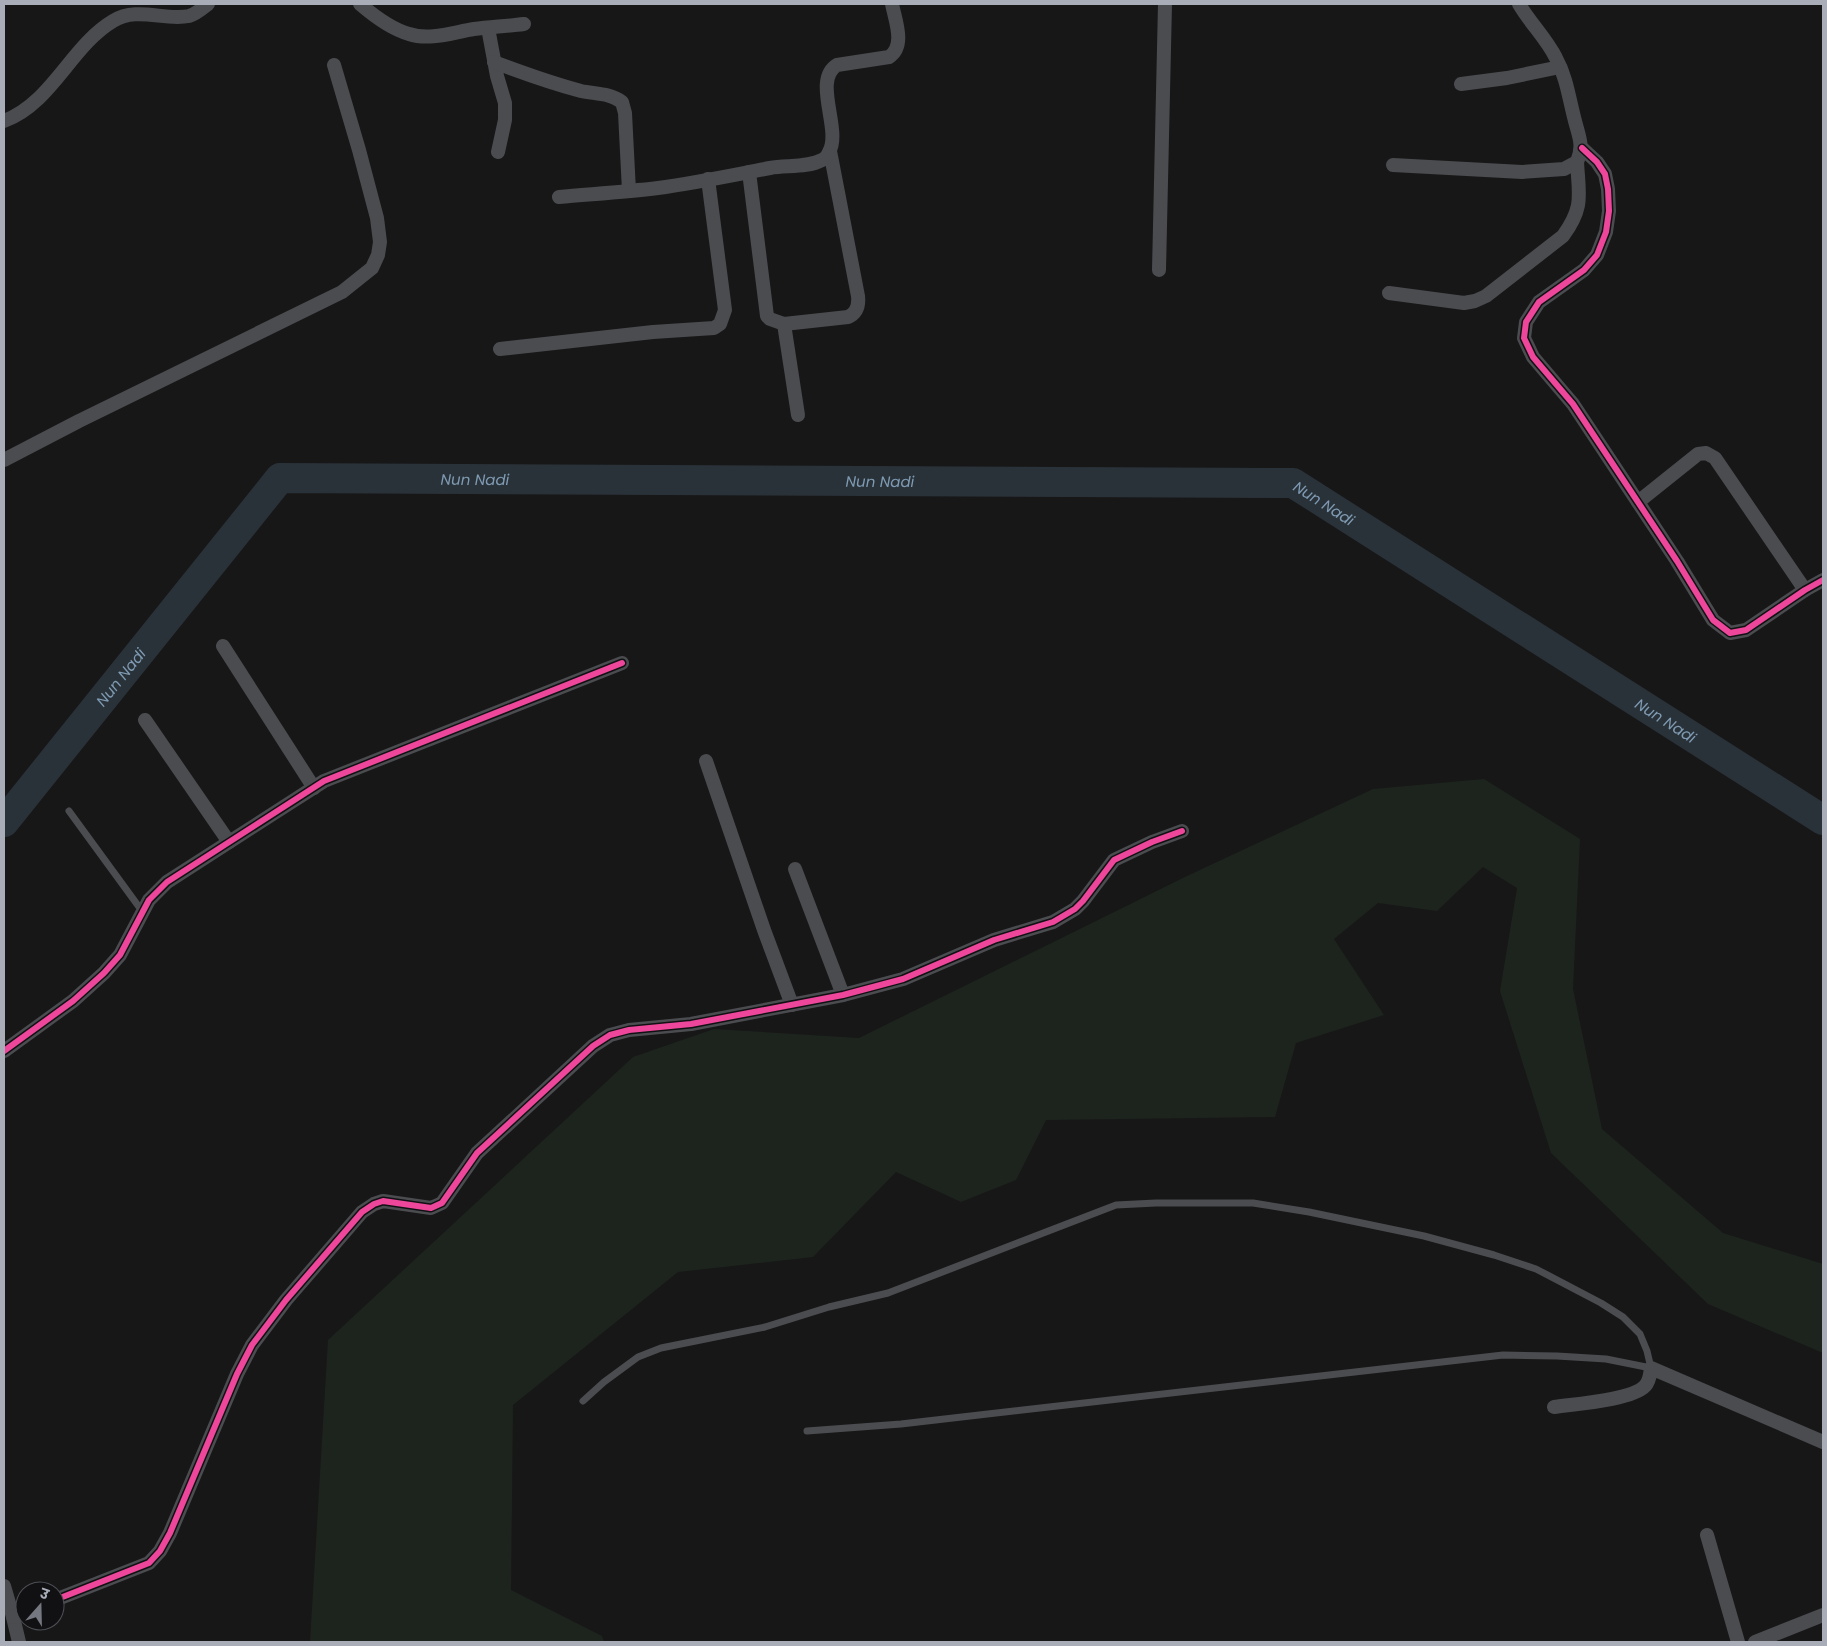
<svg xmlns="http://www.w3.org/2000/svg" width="1827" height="1646" font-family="Poppins,'Noto Sans Devanagari',sans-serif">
<rect width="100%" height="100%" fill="#171717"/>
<polygon fill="#1d241e" points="1484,779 1580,839 1573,989 1602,1129 1723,1233 1823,1264 1823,1353 1708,1304 1551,1153 1500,991 1517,888 1483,867 1437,911 1378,903 1334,939 1384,1015 1296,1043 1275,1117 1046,1120 1016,1180 961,1202 896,1172 813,1257 678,1272 513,1405 511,1590 602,1636 604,1642 310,1642 328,1340 633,1057 714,1029 859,1038 1187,876 1373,789"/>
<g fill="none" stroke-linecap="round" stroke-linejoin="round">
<path stroke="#2a3239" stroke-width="30" id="s1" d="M 4,822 L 280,478 L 1293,483 L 1823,820"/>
<g stroke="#4b4c50" stroke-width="7">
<polyline points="69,811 142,911"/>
<polyline points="583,1401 604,1382 638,1357 661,1348 765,1327 829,1307 888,1293 1116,1205 1156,1203 1253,1203 1309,1212 1424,1236 1494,1255 1536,1269 1601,1303 1623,1317 1640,1334 1647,1351 1651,1368 1606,1359 1557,1356 1503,1355 901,1424 807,1431"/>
</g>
<g stroke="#4b4c50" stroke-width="14">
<path d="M 360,4 C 374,16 391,29 409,34 C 430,41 454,32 474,29 C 491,27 508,26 524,24"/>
<polyline points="488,28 497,76 505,103 505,120 498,152"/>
<path d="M 494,62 C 523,73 551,83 581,91 C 595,94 610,93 622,102 L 625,113 L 629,191"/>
<polyline points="1461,84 1507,78 1560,67"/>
<path d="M 4,121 C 52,103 71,46 113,21 C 137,6 164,21 189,16 C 196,14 203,8 208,4"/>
<polyline points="1582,148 1597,162 1605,174 1608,189 1609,211 1606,232 1597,255 1584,270 1539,302 1526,322 1524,338 1533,357 1573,404 1677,561 1713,620 1730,633 1746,630 1805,590 1823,580"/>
<path d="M 1393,165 L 1522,172 L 1564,169 L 1577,162 C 1584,145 1579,137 1575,121 C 1569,99 1567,78 1556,58 C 1546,38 1530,23 1519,4"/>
<path d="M 749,172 L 767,316 L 770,319 L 784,324 L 848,317 C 857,313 859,305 858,296 L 830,151"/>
<path d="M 559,197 C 592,194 625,192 658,188 C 695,183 733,175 770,168 C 786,165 807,168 822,160 C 825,159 828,155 829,152 C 842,130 812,80 837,65 L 889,57 C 906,46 895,20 892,4"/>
<polyline points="1159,270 1165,4"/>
<path d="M 1389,293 L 1464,303 L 1475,301 L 1486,296 L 1563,236 C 1584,207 1579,196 1577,162"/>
<polyline points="784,324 798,415"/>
<polyline points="500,349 653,332 714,328 720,324 725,310 708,179"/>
<polyline points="4,460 79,421 342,292 372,268 378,255 380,242 377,218 359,150 334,65"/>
<polyline points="1638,502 1698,454 1706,453 1715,458 1805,590"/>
<polyline points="223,646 314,788"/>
<polyline points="145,720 229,842"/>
<polyline points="706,761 764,930 792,1005"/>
<polyline points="795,869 843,995"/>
<polyline points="4,1051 73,1001 104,973 120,955 149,900 167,882 324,781 622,663"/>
<path d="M 1554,1407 C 1575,1404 1632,1400 1645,1386 C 1650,1381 1650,1374 1651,1368 L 1823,1442"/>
<polyline points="1707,1535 1738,1642"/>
<polyline points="4,1586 13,1617 19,1642"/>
<polyline points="55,1600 149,1563 160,1551 170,1533 237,1374 252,1345 286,1300 362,1212 374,1204 383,1201 431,1208 442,1203 477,1153 593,1046 610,1035 629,1030 691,1024 843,995 903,979 994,940 1053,922 1075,909 1083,901 1114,860 1152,842 1182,831"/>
<polyline points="13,1617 25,1612"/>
<polyline points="1755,1642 1823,1615"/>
</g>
<defs>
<g id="cycleway">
<polyline points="1582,148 1597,162 1605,174 1608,189 1609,211 1606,232 1597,255 1584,270 1539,302 1526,322 1524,338 1533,357 1573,404 1677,561 1713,620 1730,633 1746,630 1805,590 1823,580"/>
<polyline points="4,1051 73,1001 104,973 120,955 149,900 167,882 324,781 622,663"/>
<polyline points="55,1600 149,1563 160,1551 170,1533 237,1374 252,1345 286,1300 362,1212 374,1204 383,1201 431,1208 442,1203 477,1153 593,1046 610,1035 629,1030 691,1024 843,995 903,979 994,940 1053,922 1075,909 1083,901 1114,860 1152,842 1182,831"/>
</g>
</defs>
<use href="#cycleway" stroke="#111113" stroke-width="9"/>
<use href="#cycleway" stroke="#ed469a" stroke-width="6"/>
</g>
<g text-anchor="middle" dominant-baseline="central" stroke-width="5" stroke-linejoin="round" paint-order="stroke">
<g font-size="15" font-style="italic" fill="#7f9bb3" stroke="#111113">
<text stroke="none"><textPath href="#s1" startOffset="636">Nun Nadi</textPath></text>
<text stroke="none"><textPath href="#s1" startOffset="1041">Nun Nadi</textPath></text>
<text stroke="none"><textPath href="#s1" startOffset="1491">Nun Nadi</textPath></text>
<text stroke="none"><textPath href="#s1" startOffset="186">Nun Nadi</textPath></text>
<text stroke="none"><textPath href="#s1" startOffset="1896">Nun Nadi</textPath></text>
</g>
</g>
<rect width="1827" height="1646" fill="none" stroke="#a8adb8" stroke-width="10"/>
<g transform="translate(40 1606) rotate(20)"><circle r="24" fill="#111113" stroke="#4d4f55"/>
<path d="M0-4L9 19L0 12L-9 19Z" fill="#757880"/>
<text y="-8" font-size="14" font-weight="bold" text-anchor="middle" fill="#a8adb8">उ</text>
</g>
</svg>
